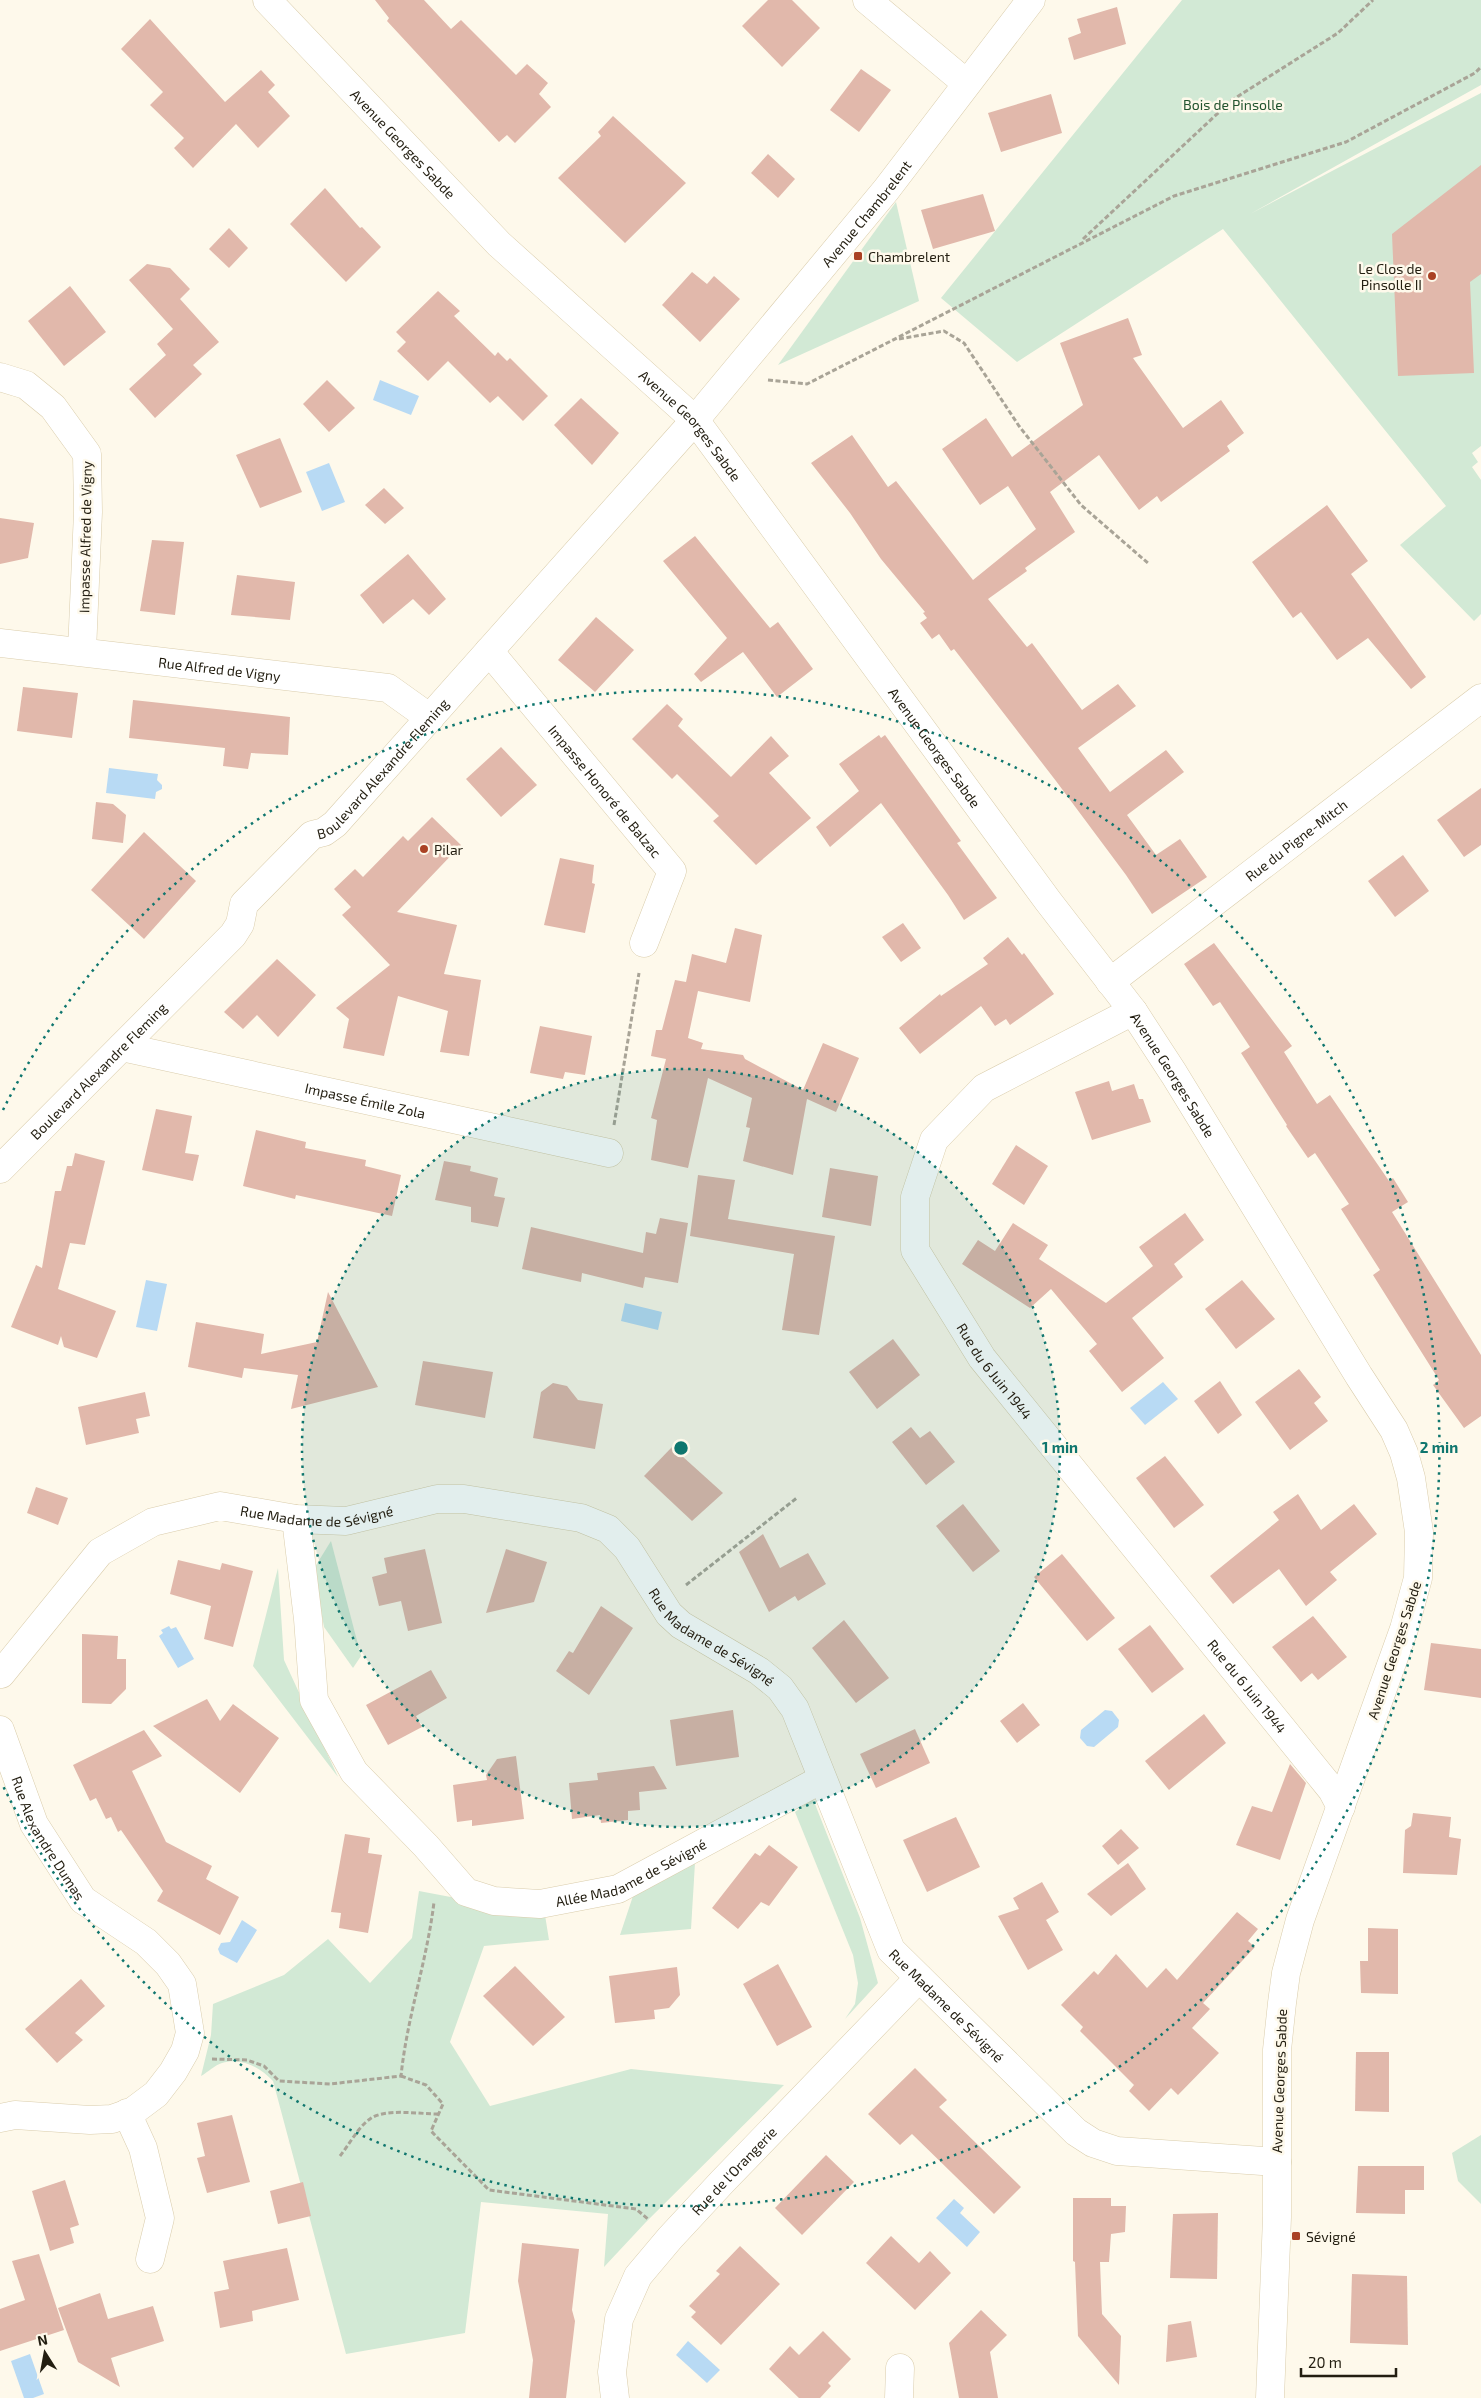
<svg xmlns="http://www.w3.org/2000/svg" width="1481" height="2398" font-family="'Exo 2',sans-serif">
<rect width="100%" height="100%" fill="#fef9eb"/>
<g fill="#d2e9d5">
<polygon points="1182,0 1481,0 1481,85 1250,214 1481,93 1481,446 1472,453 1478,462 1472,467 1481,480 1481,614 1474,621 1400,545 1446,506 1223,229 1017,362 941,298"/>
<polygon points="896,202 919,301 778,365"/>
<polygon points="331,1541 361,1656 353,1668 324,1627 313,1570"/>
<polygon points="278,1568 284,1660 338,1777 253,1666"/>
<polygon points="813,1799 860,1918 878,1983 845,2019 855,2004 858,1983 853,1955 795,1812"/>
<polygon points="695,1863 691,1929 620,1935 634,1893"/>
<path d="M 419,1891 L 545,1915 L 549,1940 L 484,1946 L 450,2042 L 490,2106 L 631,2069 L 784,2085 L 646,2222 L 604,2267 L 608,2214 L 481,2202 L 465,2333 L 346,2354 L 273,2081 C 261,2068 242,2057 222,2063 C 215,2065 208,2072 201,2076 L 211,2035 L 213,2004 L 284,1975 L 328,1939 L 370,1983 L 412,1938 Z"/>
<polygon points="1481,2135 1481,2204 1458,2181 1452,2153"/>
</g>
<g fill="#b8daf4">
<polygon points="380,380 419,396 411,415 373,400"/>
<polygon points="329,463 345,502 322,511 306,472"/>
<polygon points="109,768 158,774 157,780 162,785 162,789 156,792 155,799 106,793"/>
<polygon points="146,1280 167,1284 157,1331 136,1327"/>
<polygon points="625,1303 662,1312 658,1330 621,1321"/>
<polygon points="1163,1382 1178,1399 1145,1425 1130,1408"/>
<polygon points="169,1626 171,1629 176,1627 194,1659 178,1668 159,1636 163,1633 161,1630"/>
<polygon points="1105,1710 1112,1711 1119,1720 1118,1727 1094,1747 1087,1746 1080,1738 1081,1730"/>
<polygon points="242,1920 257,1930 237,1963 220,1954 218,1949 221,1943 230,1942"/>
<polygon points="954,2199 964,2208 960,2213 980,2232 967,2247 936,2218"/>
<polygon points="688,2341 720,2370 707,2383 676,2355"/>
<polygon points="30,2354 44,2394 33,2398 24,2398 11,2361"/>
</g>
<g fill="#e1b8ab">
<polygon points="375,0 424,0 451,29 461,20 516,75 527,64 548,83 539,94 551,107 515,143 507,135 499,142 387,21 389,18"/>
<polygon points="768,0 792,0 820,28 782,67 742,26"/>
<polygon points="1117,7 1126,44 1074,60 1068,38 1081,33 1077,19"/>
<polygon points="150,19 225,102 261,70 275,85 268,92 290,116 258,148 236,124 193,168 174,148 184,138 150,105 163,92 121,49"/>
<polygon points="861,69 891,90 859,132 830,110"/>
<polygon points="1051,94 1062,133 1001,152 988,113"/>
<polygon points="613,116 686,183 625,243 558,178 601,136 598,132"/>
<polygon points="768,154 795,179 778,198 751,173"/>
<polygon points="1481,165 1481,274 1470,282 1474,373 1398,376 1392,234"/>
<polygon points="325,188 360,228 362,227 381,247 346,282 290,224"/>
<polygon points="983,194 995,231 933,249 921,210"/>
<polygon points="229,228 248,248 229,268 209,249"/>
<polygon points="147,264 170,268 190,289 180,299 219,342 193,365 202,374 155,418 129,389 166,355 157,344 173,329 129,280"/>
<polygon points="692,272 707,284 714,276 740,299 700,342 662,305"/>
<polygon points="70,286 106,332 64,366 28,321"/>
<polygon points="438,291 460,311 454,316 495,356 498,352 507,361 510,358 548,396 523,421 498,396 490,403 448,361 428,381 397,351 406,342 396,332"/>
<polygon points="1128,318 1142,355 1133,358 1183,428 1221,400 1244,433 1227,446 1230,451 1161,502 1157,496 1139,510 1099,455 1050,492 1075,532 1025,568 1027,571 988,599 1027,647 1032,643 1082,710 1118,684 1136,706 1078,748 1110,792 1166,750 1184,772 1127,815 1156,855 1180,839 1207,877 1152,914 1126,875 1056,781 954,649 951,651 939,634 932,639 920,623 927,618 923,613 925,612 881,559 850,513 811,463 852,435 888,487 896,481 973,580 1036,529 1008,486 980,505 942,449 986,418 1012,457 1083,405 1060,343"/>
<polygon points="327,380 355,408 329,432 303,404"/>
<polygon points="581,398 619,433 592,465 554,425"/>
<polygon points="280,438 302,492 260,508 236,455"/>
<polygon points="384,488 404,508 385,524 365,505"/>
<polygon points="1327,505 1368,561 1351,574 1426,677 1411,689 1368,638 1337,660 1301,612 1293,618 1252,562"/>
<polygon points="0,518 34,523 28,558 0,564"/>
<polygon points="695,536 770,628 778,622 813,669 777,697 743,652 701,682 694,674 727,638 663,561"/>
<polygon points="152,540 184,542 175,615 140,611"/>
<polygon points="408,554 446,599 429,615 413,599 383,624 360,595"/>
<polygon points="237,575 295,582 290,620 231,615"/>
<polygon points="596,617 634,650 595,692 558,660"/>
<polygon points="23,687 78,693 72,738 17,731"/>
<polygon points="133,700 290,717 288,755 251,753 248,769 223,766 225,748 129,738"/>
<polygon points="667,704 683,719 678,726 731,777 771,736 789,756 769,773 811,818 756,865 713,821 719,816 677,774 672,779 632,739"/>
<polygon points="879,735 881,738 885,735 936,806 961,841 957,843 997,898 964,920 948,895 881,803 830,847 816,827 859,791 839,764"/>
<polygon points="501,747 537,785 501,817 466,779"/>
<polygon points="1481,788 1481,845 1464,857 1437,820"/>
<polygon points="96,802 113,804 126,815 123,843 92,839"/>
<polygon points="432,817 461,845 397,912 457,925 444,974 481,980 469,1056 440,1052 448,1011 398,996 384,1056 343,1048 349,1019 336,1008 390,965 342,915 351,907 334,889 355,869 363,877 403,836 408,841"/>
<polygon points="144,832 196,881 144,939 91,890"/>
<polygon points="1403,855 1429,891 1395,917 1368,881"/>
<polygon points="560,858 594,865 592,883 595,884 585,933 544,925"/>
<polygon points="903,923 921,948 901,962 882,937"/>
<polygon points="735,928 762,935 750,1002 698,991 688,1038 703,1043 701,1049 743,1055 745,1059 803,1090 823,1043 859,1058 836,1112 807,1099 793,1175 743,1161 750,1128 746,1127 752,1098 708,1078 688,1168 651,1160 657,1120 651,1118 666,1059 651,1056 656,1030 662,1030 675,980 686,982 692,954 726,963"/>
<polygon points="1008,937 1022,955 1024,953 1054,994 1010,1025 1006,1019 995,1026 981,1006 920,1054 899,1028 940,994 941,996 988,964 983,958"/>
<polygon points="1214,943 1292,1046 1284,1052 1317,1104 1330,1095 1389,1181 1393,1178 1408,1202 1392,1212 1481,1355 1481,1416 1464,1428 1433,1385 1439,1380 1373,1275 1380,1270 1341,1209 1349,1204 1315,1153 1308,1158 1286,1126 1287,1125 1241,1053 1250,1047 1220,1002 1213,1006 1184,964"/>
<polygon points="277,959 316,995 278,1037 257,1015 243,1029 224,1012"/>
<polygon points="540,1026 592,1036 585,1075 565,1072 563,1079 530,1073"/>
<polygon points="1109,1081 1112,1091 1134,1084 1139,1099 1143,1099 1151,1122 1092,1140 1075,1092"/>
<polygon points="156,1109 192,1116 185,1153 199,1155 193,1181 142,1170"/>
<polygon points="256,1130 306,1142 305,1148 366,1160 365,1166 401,1175 392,1216 296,1195 295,1199 243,1186"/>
<polygon points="1016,1145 1048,1166 1024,1205 992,1184"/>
<polygon points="75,1153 105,1161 85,1245 70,1243 58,1289 116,1311 97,1358 64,1347 61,1336 58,1345 11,1327 36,1265 42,1268 55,1191 61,1191 67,1166 72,1166"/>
<polygon points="444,1161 471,1166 470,1171 498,1178 494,1196 505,1198 498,1227 471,1222 471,1207 435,1200"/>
<polygon points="830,1168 878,1176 871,1226 822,1217"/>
<polygon points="698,1175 735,1180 728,1219 835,1236 819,1335 782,1330 794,1254 690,1236"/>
<polygon points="1185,1213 1204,1240 1174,1264 1183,1277 1132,1318 1164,1358 1122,1392 1089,1351 1097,1344 1051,1289 1030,1308 962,1264 978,1240 995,1251 1013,1223 1048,1245 1039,1259 1106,1303 1153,1266 1139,1247"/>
<polygon points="660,1218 688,1223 678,1283 645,1277 643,1288 582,1273 581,1282 522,1269 531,1227 643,1253 646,1232 656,1234"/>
<polygon points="1242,1280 1275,1319 1236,1349 1205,1309"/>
<polygon points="328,1292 378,1387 291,1409 298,1375 244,1368 242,1378 188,1367 196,1322 264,1334 261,1354 317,1342"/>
<polygon points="893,1339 920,1375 877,1409 849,1372"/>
<polygon points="423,1361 493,1372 485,1418 415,1405"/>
<polygon points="1299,1369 1321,1397 1314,1403 1328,1421 1290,1450 1255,1402"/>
<polygon points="1220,1381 1242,1415 1218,1434 1194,1401"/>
<polygon points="553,1383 567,1386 578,1400 603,1404 595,1449 533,1438 541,1392"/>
<polygon points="145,1392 150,1416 136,1419 139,1433 86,1445 78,1407"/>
<polygon points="911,1427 920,1438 930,1431 955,1462 926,1485 892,1442"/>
<polygon points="672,1447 723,1493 692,1521 644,1476"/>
<polygon points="1165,1456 1204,1505 1174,1528 1136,1478"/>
<polygon points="36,1487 68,1498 58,1525 27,1513"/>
<polygon points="1298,1494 1321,1530 1354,1504 1377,1534 1330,1572 1337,1580 1306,1606 1279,1569 1233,1604 1210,1576 1279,1520 1273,1512"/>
<polygon points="963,1504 1000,1551 973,1572 936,1526"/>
<polygon points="763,1534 780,1568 808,1553 826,1584 798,1601 795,1596 769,1612 739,1552"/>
<polygon points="425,1549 442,1623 408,1631 401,1601 379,1606 372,1577 387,1573 384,1558"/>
<polygon points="506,1549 547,1562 534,1602 486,1613"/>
<polygon points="1062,1554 1115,1618 1087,1641 1034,1577"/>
<polygon points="178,1560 220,1570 222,1563 253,1571 233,1647 204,1639 211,1606 170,1594"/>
<polygon points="601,1606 633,1628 589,1695 556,1671 569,1651 573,1653"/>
<polygon points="1313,1616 1347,1657 1318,1680 1312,1673 1301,1682 1272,1647"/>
<polygon points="844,1620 889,1678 856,1703 812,1648"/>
<polygon points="1150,1625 1184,1669 1152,1693 1118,1649"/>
<polygon points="82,1634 118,1636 117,1659 126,1659 126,1689 111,1704 82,1703"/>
<polygon points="1431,1643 1481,1649 1481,1698 1424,1690"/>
<polygon points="431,1670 447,1698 416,1716 422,1727 388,1745 366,1705"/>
<polygon points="207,1699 220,1721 233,1704 279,1738 240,1793 153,1726"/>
<polygon points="1023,1703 1040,1725 1017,1743 1000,1721"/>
<polygon points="733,1710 739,1757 676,1766 670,1720"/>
<polygon points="1204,1714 1226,1743 1169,1790 1145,1761"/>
<polygon points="915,1729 930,1763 876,1788 860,1754"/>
<polygon points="144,1730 162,1756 132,1771 166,1842 212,1866 206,1879 239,1897 220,1935 157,1901 163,1891 121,1830 118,1832 111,1817 106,1819 96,1798 90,1801 73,1765"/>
<polygon points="516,1756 524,1819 472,1826 472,1820 457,1822 453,1785 487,1780 486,1775 497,1759"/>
<polygon points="1290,1764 1306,1783 1280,1860 1236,1845 1252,1806 1272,1812"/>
<polygon points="654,1766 667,1789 639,1792 640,1810 628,1811 628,1820 601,1823 600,1815 572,1819 569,1783 598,1780 597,1773"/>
<polygon points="1413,1813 1451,1817 1449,1837 1461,1839 1457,1875 1403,1873 1405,1830 1411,1826"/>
<polygon points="956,1817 980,1867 927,1892 903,1840"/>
<polygon points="1121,1829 1139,1848 1118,1865 1102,1846"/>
<polygon points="345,1834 370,1838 368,1853 382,1855 368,1933 339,1928 341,1913 331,1912"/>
<polygon points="769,1845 798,1867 769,1906 761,1902 738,1929 712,1908 755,1853 760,1856"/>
<polygon points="1128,1863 1146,1889 1111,1916 1087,1894"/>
<polygon points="1042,1882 1059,1912 1046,1920 1063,1950 1028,1970 998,1916 1019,1909 1013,1898"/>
<polygon points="1237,1912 1258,1929 1248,1941 1255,1947 1203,2003 1210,2009 1192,2028 1219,2053 1178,2095 1171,2088 1149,2111 1129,2091 1134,2085 1080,2031 1083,2027 1061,2005 1094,1971 1098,1975 1116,1954 1147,1988 1166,1968 1177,1980"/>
<polygon points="1368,1928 1398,1929 1398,1994 1361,1993 1360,1961 1368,1961"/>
<polygon points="778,1964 812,2027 777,2046 743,1984"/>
<polygon points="515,1966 565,2017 533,2046 483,1996"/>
<polygon points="677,1967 680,1995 669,2008 654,2010 655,2019 615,2023 609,1976"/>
<polygon points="81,1979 105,2006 75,2033 83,2040 57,2063 25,2029"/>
<polygon points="1356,2052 1389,2052 1389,2112 1355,2111"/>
<polygon points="915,2068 947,2100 939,2107 1021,2187 994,2214 912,2134 900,2145 868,2114"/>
<polygon points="232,2115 250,2182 207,2193 197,2158 205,2156 197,2123"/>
<polygon points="826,2155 854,2182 802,2235 775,2208"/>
<polygon points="1358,2166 1424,2166 1424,2190 1405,2190 1405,2214 1356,2213"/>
<polygon points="65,2180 79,2225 70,2228 74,2243 50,2251 32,2191"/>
<polygon points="303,2182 311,2216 278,2224 270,2191"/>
<polygon points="1073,2198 1111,2198 1111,2206 1126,2206 1125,2232 1111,2234 1109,2262 1100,2262 1102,2314 1121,2336 1119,2385 1078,2336 1075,2262 1073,2261"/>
<polygon points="1218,2213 1217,2279 1170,2278 1173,2214"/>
<polygon points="891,2236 919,2263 930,2251 951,2273 915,2310 866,2263"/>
<polygon points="522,2243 579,2249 572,2310 575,2321 566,2398 529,2398 533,2360 518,2281"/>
<polygon points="740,2246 780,2284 721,2345 691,2317 696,2312 689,2306 720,2274 716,2271"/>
<polygon points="287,2248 299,2300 252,2311 253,2321 220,2328 214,2292 229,2289 223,2261"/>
<polygon points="39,2254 64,2330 0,2351 0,2309 25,2300 12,2261"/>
<polygon points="1352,2274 1407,2276 1408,2345 1350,2343"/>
<polygon points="100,2293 108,2319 153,2306 164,2341 111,2358 120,2387 78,2362 58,2308"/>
<polygon points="981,2310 1007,2335 990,2352 998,2398 959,2398 949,2343"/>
<polygon points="1191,2321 1197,2357 1166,2362 1168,2325"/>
<polygon points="823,2331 851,2359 828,2383 831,2386 820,2398 799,2398 769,2369 790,2346 799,2355"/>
</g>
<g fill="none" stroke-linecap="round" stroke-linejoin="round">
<defs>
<g id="minor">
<polyline points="867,0 966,83"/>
<polyline points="0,377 26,385 53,407 87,454 88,512 82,651"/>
<path id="s1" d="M 0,643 L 388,688 L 430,718"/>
<path id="s2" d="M 489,651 L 672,871 L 644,943"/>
<path id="s3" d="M 1110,982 L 1481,698"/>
<path id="s4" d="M 1133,1011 L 984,1088 L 934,1140 L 915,1197 L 915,1250 L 982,1358 L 1332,1790 L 1341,1807"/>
<path id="s5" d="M 122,1047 L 609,1153"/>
<path id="s6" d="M 296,1519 L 308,1619 L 314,1700 L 354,1772 L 426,1846 L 466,1892 L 494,1901 L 540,1904 L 618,1889 L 822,1779"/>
<path id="s7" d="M 1,1674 L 100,1552 L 153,1522 L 220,1506 L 296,1519 L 346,1521 L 437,1499 L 464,1499 L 581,1518 L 608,1529 L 627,1548 L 669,1614 L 681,1625 L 759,1671 L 780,1688 L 795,1709 L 891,1950 L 1076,2132 L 1093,2143 L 1117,2151 L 1277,2162"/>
<path id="s8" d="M 0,1730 L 34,1824 L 83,1900 L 146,1942 L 168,1964 L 182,1984 L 190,2033 L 185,2051 L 173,2072 L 156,2094 L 132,2112 L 112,2119 L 90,2120 L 15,2115 L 0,2118"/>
<polyline points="127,2113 143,2148 160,2218 150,2259"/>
<path id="s9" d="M 615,2398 L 612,2372 L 619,2319 L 638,2276 L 670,2238 L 722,2182 L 919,1978"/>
<polyline points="899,2398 900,2368"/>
</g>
<g id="tertiary">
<path id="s10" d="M 267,0 L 499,244 L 695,420 L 1048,901 L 1133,1011 L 1174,1074 L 1359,1376 L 1394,1430 L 1404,1453 L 1411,1478 L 1419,1532 L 1418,1578 L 1404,1629 L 1300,1920 L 1286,1973 L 1282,2003 L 1277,2050 L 1277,2217 L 1270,2398"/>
<path id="s11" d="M 0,1169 L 233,935 L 240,924 L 244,904 L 312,835 L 324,832 L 335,824 L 695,420 L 886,190 L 1031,0"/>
</g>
</defs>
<use href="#minor" stroke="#dacdac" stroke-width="29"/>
<use href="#tertiary" stroke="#dacdac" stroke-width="29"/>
<g stroke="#a9a497" stroke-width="3" stroke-dasharray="5 2.5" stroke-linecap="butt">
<polyline points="1083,239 1232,100 1338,33 1373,0"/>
<polyline points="899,339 944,331 964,343 1019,426 1081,505 1149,564"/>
<polyline points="768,380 807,384 1174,196 1346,142 1475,73 1481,67"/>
<polyline points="614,1125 639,973"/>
<polyline points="686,1585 798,1497"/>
<path d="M 212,2059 L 247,2060 L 264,2066 L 279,2081 L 330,2084 L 401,2076 C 407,2017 427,1961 434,1902"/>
<polyline points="401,2076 426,2085 443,2104 431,2131 489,2190 636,2209 648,2219"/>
<path d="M 340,2156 C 349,2145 358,2127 370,2119 C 384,2108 419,2114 438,2114"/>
</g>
<use href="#minor" stroke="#fff" stroke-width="28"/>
<use href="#tertiary" stroke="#fff" stroke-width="28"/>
</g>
<circle cx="681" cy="1448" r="379" fill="#0f766e" fill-opacity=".12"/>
<g fill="none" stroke="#0f766e" stroke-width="2.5" stroke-dasharray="2.5 5">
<circle cx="681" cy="1448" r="379"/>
<path d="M3 1110A758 758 0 1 1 3 1786"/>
</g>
<g fill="#aa4224" stroke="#fef9eb" stroke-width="2">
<rect x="853" y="251" width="10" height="10" rx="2.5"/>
<circle cx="1432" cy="276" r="5"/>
<circle cx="424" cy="849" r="5"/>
<rect x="1291" y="2231" width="10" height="10" rx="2.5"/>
</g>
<g text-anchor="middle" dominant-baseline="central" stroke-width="5" stroke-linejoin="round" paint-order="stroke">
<g font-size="14" fill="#22532e" stroke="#fef9eb">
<text x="1233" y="104">Bois de Pinsolle</text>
</g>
<g font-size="14" fill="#231e11" stroke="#fef9eb">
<text stroke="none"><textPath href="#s10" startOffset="198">Avenue Georges Sabde</textPath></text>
<text stroke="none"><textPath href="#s11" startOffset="1296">Avenue Chambrelent</textPath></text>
<text stroke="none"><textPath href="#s10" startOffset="601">Avenue Georges Sabde</textPath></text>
<text transform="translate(85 537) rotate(-89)">Impasse Alfred de Vigny</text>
<text stroke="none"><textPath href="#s1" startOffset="221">Rue Alfred de Vigny</textPath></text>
<text stroke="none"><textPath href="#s10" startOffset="1006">Avenue Georges Sabde</textPath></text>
<text stroke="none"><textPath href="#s11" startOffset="559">Boulevard Alexandre Fleming</textPath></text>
<text stroke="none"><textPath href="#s2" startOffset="182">Impasse Honoré de Balzac</textPath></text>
<text stroke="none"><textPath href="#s3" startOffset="234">Rue du Pigne-Mitch</textPath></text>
<text stroke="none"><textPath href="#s11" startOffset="139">Boulevard Alexandre Fleming</textPath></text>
<text stroke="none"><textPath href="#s10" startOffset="1411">Avenue Georges Sabde</textPath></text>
<text stroke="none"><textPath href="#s5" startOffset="249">Impasse Émile Zola</textPath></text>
<text stroke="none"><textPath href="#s4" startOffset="498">Rue du 6 Juin 1944</textPath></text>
<text stroke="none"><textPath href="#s7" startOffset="385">Rue Madame de Sévigné</textPath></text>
<text stroke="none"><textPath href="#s7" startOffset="835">Rue Madame de Sévigné</textPath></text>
<text transform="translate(1394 1650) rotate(-72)">Avenue Georges Sabde</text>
<text stroke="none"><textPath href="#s4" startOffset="902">Rue du 6 Juin 1944</textPath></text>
<text stroke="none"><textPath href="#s8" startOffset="119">Rue Alexandre Dumas</textPath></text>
<text stroke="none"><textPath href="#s6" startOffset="601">Allée Madame de Sévigné</textPath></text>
<text stroke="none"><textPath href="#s7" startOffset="1285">Rue Madame de Sévigné</textPath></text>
<text transform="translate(1279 2081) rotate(-88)">Avenue Georges Sabde</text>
<text stroke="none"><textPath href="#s9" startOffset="269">Rue de l'Orangerie</textPath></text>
</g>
<g font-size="14" fill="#231e11" stroke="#fef9eb" text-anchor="start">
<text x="868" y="256">Chambrelent</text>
<text x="1422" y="268" text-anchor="end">Le Clos de<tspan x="1422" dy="16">Pinsolle II</tspan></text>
<text x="434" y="849">Pilar</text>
<text x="1306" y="2236">Sévigné</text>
</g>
</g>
<circle cx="681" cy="1448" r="8" fill="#0f766e" stroke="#fef9eb" stroke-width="2.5"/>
<g font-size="15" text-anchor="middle" font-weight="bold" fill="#0f766e" stroke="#fef9eb" stroke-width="5" stroke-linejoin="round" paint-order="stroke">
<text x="1060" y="1453">1 min</text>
<text x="1439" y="1453">2 min</text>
</g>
<g transform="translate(45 2353) rotate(349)" stroke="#fef9eb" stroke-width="4" paint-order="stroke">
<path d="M0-4L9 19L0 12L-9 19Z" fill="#231e11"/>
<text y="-8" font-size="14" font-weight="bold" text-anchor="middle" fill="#231e11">N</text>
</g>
<path d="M1301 2368v8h95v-8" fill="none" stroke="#231e11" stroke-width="2.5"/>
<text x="1308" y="2368" font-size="15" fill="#231e11" stroke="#fef9eb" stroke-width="4" paint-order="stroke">20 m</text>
</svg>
